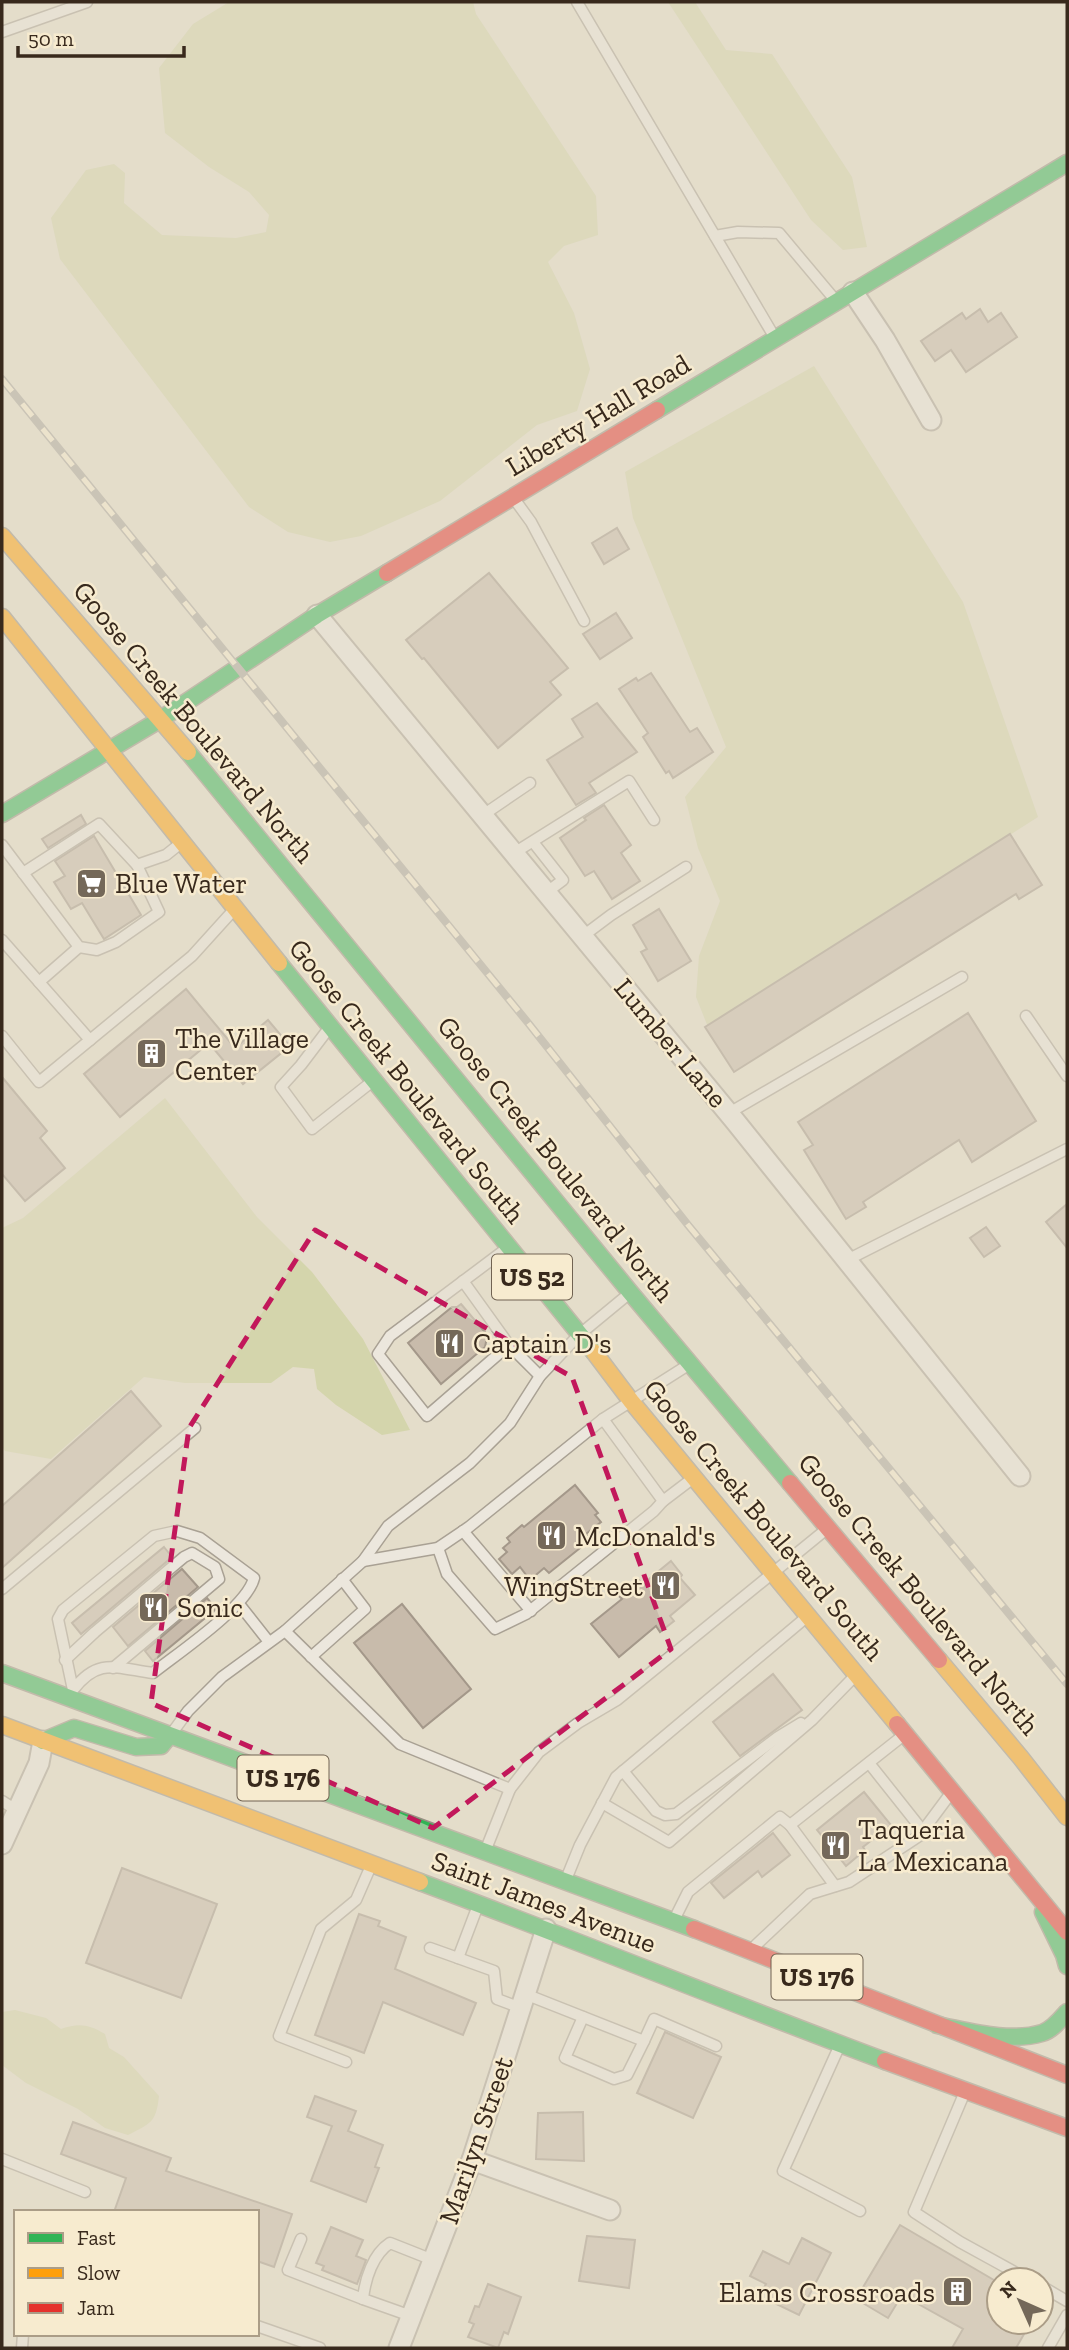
<svg xmlns="http://www.w3.org/2000/svg" width="1069" height="2350" font-family="'Zilla Slab',serif">
<rect width="100%" height="100%" fill="#e4ddca"/>
<g fill="#d4d5ac">
<polygon points="229,2 473,2 476,14 596,196 598,235 564,246 548,262 574,313 590,369 577,411 537,425 440,501 361,536 330,542 288,532 249,507 60,259 51,218 86,170 114,164 125,173 124,203 162,235 236,238 266,232 269,215 249,192 209,167 165,133 159,68 193,24"/>
<polygon points="668,2 695,2 726,50 772,54 852,177 867,247 843,250 811,220"/>
<polygon points="814,366 963,602 1038,817 708,1027 696,997 699,956 720,901 698,848 685,797 726,747 633,518 625,472"/>
<polygon points="165,1098 257,1217 312,1272 363,1339 410,1430 382,1435 336,1405 317,1389 314,1369 293,1367 271,1383 185,1383 144,1377 51,1459 5,1451 2,1447 2,1228 23,1218"/>
<path d="M 15,2010 L 46,2018 L 61,2029 C 79,2023 88,2024 105,2034 L 109,2048 L 124,2057 L 159,2096 C 156,2123 151,2123 128,2135 L 105,2128 L 78,2109 L 26,2083 L 2,2065 L 2,2012 Z"/>
</g>
<g fill="#c8bbab" stroke="#a4988a" stroke-width="2">
<polygon points="980,309 988,322 1001,313 1017,337 966,372 951,350 935,361 921,341 962,313 966,319"/>
<polygon points="617,528 629,549 604,564 592,543"/>
<polygon points="489,573 568,668 550,682 561,695 498,748 424,658 422,659 406,640"/>
<polygon points="616,613 632,638 600,659 583,634"/>
<polygon points="651,673 690,732 697,728 713,752 673,778 669,771 666,773 643,737 648,733 619,689 636,678 638,681"/>
<polygon points="597,703 637,752 589,783 596,793 576,805 547,760 583,737 572,719"/>
<polygon points="604,805 631,845 621,853 640,881 612,899 594,871 585,876 560,838 586,820 584,818"/>
<polygon points="81,815 86,824 48,848 42,839"/>
<polygon points="1010,834 1042,885 1019,899 1016,894 734,1072 705,1027"/>
<polygon points="94,836 141,915 104,939 82,903 71,909 54,882 65,876 55,861"/>
<polygon points="659,909 691,961 658,981 641,952 647,949 633,925"/>
<polygon points="186,989 235,1048 268,1020 290,1046 243,1084 209,1043 120,1117 84,1074"/>
<polygon points="968,1013 1036,1121 972,1162 959,1140 863,1202 866,1207 846,1219 804,1150 813,1145 798,1122"/>
<polygon points="2,1077 47,1131 40,1138 65,1168 25,1201 2,1174"/>
<polygon points="1067,1204 1067,1248 1046,1222"/>
<polygon points="986,1227 1000,1246 984,1257 970,1238"/>
<polygon points="461,1304 490,1338 486,1342 485,1347 441,1384 408,1343 452,1307 457,1307"/>
<polygon points="131,1391 161,1426 2,1568 2,1506"/>
<polygon points="575,1485 598,1513 595,1515 601,1522 586,1534 590,1540 549,1573 544,1568 530,1580 520,1567 512,1574 499,1559 507,1552 503,1548 510,1542 507,1538 522,1525 524,1527"/>
<polygon points="164,1547 172,1557 81,1634 72,1623"/>
<polygon points="671,1561 682,1575 680,1578 695,1595 670,1616 674,1621 660,1632 656,1626 619,1657 591,1624 622,1599 618,1595 638,1579 643,1584"/>
<polygon points="182,1569 198,1587 128,1646 113,1627"/>
<polygon points="207,1598 216,1609 153,1661 145,1651"/>
<polygon points="402,1604 471,1689 423,1728 354,1643"/>
<polygon points="773,1674 802,1710 740,1756 713,1722"/>
<polygon points="864,1792 891,1825 863,1847 865,1850 846,1866 817,1830"/>
<polygon points="773,1833 790,1855 762,1877 758,1871 724,1898 711,1883"/>
<polygon points="122,1868 217,1904 181,1998 86,1963"/>
<polygon points="359,1914 380,1921 378,1926 406,1937 395,1969 476,2003 463,2035 383,2002 364,2053 315,2035"/>
<polygon points="665,2032 721,2057 693,2118 637,2093"/>
<polygon points="315,2096 356,2111 348,2131 383,2145 375,2167 379,2168 366,2202 311,2181 332,2126 307,2117"/>
<polygon points="583,2112 584,2161 536,2159 538,2113"/>
<polygon points="73,2122 171,2158 166,2171 292,2214 274,2267 257,2261 257,2212 114,2212 126,2178 61,2154"/>
<polygon points="900,2225 999,2283 999,2322 1031,2322 1016,2348 952,2348 963,2329 902,2295 888,2318 856,2299"/>
<polygon points="331,2227 363,2240 356,2256 366,2260 357,2284 322,2270 324,2266 316,2263"/>
<polygon points="587,2236 635,2240 629,2288 579,2281"/>
<polygon points="802,2238 831,2253 799,2315 768,2300 771,2292 764,2288 766,2284 750,2276 763,2251 789,2264"/>
<polygon points="488,2284 521,2297 508,2334 504,2332 498,2348 468,2337 474,2324 469,2322 475,2306 479,2307"/>
</g>
<g fill="none" stroke-linecap="round" stroke-linejoin="round">
<defs>
<g id="lane">
<polyline points="577,2 775,338"/>
<polyline points="2,32 87,2"/>
<polyline points="715,236 738,232 779,233 836,301"/>
<polyline points="515,500 531,522 584,621"/>
<polyline points="483,815 530,783"/>
<polyline points="533,842 563,880 547,892"/>
<polyline points="2,845 79,947 97,950 116,942 159,912 137,865 166,855 176,847"/>
<polyline points="514,853 629,781 654,820"/>
<polyline points="23,873 99,824 137,865"/>
<polyline points="583,936 611,915 686,867"/>
<polyline points="2,940 90,1040"/>
<polyline points="39,982 79,947"/>
<polyline points="1026,1016 1067,1076"/>
<polyline points="326,1032 301,1065 281,1087 312,1129 369,1084"/>
<polyline points="2,1036 39,1082 192,956 230,914"/>
<polyline points="729,1113 962,977"/>
<polyline points="502,1252 390,1336 378,1354 427,1416 509,1345"/>
<polyline points="847,1260 1067,1149"/>
<polyline points="463,1281 509,1345 540,1376"/>
<polyline points="585,1330 625,1297"/>
<polyline points="663,1501 688,1482"/>
<path d="M 177,1531 L 200,1538 L 254,1578 C 247,1607 178,1653 153,1673 C 116,1668 98,1657 73,1690 L 58,1619 L 63,1610 L 154,1536 Z"/>
<polyline points="463,1531 531,1611"/>
<polyline points="438,1548 447,1574 495,1629 526,1614 654,1511 663,1501 603,1419"/>
<polyline points="363,1561 438,1548 469,1527 603,1419 685,1367"/>
<polyline points="2,1589 195,1428"/>
<polyline points="239,1604 269,1642"/>
<polyline points="285,1631 400,1744 510,1789"/>
<polyline points="311,1657 365,1609 342,1579"/>
<polyline points="65,1660 95,1632 184,1557 192,1553 215,1567 219,1579 113,1668"/>
<polyline points="172,1733 188,1711 222,1677 285,1631 363,1561 388,1526 470,1463 510,1423 540,1376 574,1340"/>
<polyline points="869,1763 923,1831"/>
<polyline points="623,1771 656,1811 665,1815 676,1814 778,1737 801,1723"/>
<polyline points="2,1801 16,1810"/>
<polyline points="602,1803 669,1842 812,1720 851,1680"/>
<polyline points="486,1849 510,1789 539,1752 578,1723 617,1700 823,1532"/>
<polyline points="567,1877 580,1845 616,1777 803,1620"/>
<polyline points="835,1886 790,1825 900,1738"/>
<polyline points="675,1918 688,1892 780,1817 790,1825"/>
<polyline points="756,1945 810,1894 849,1882 919,1836 948,1797"/>
<polyline points="430,1948 458,1958 477,1908"/>
<polyline points="458,1958 494,1971 497,1999 521,2008"/>
<polyline points="525,1994 644,2041 654,2019 716,2046"/>
<polyline points="583,2017 565,2058 614,2079 627,2075 644,2041"/>
<polyline points="839,2047 783,2171 860,2211"/>
<polyline points="346,2062 279,2036 321,1929 356,1900 370,1868"/>
<polyline points="964,2094 914,2212 960,2242 1029,2280"/>
<polyline points="2,2159 85,2192"/>
<polyline points="301,2239 288,2270 363,2299"/>
<polyline points="1041,2286 1067,2301"/>
<path d="M 411,2316 L 363,2299 C 365,2279 373,2254 390,2243 L 433,2260"/>
<polyline points="257,2326 320,2348"/>
<polyline points="22,2348 23,2334"/>
<polyline points="1048,2348 1067,2315"/>
</g>
<g id="street">
<polyline points="853,292 885,340 931,420"/>
<polyline points="317,615 735,1121 1020,1476"/>
<polyline points="2,1844 39,1763 43,1741"/>
<polyline points="472,2160 610,2210"/>
<polyline points="399,2348 472,2160 546,1929"/>
</g>
<g id="fast">
<polyline points="657,410 1067,163"/>
<polyline points="188,752 630,1292 790,1483"/>
<polyline points="2,814 161,719 317,615 387,573"/>
<polyline points="279,963 594,1352"/>
<polyline points="2,1673 694,1929"/>
<polyline points="43,1741 74,1728 136,1747 161,1746 169,1736"/>
<path d="M 420,1882 C 576,1940 730,2003 885,2061"/>
<polyline points="1043,1912 1064,1955 1067,1966"/>
<path d="M 937,2025 C 969,2031 1009,2043 1042,2033 C 1052,2030 1060,2020 1067,2012"/>
</g>
<g id="slow">
<polyline points="2,536 188,752"/>
<polyline points="2,617 279,963"/>
<polyline points="594,1352 631,1401 897,1724"/>
<polyline points="939,1660 1021,1758 1067,1817"/>
<polyline points="2,1725 420,1882"/>
</g>
<g id="jam">
<polyline points="387,573 657,410"/>
<polyline points="790,1483 939,1660"/>
<polyline points="897,1724 1067,1932"/>
<polyline points="694,1929 1067,2075"/>
<polyline points="885,2061 1067,2128"/>
</g>
</defs>
<use href="#lane" stroke="#a9a194" stroke-width="13"/>
<use href="#street" stroke="#a9a194" stroke-width="23"/>
<use href="#fast" stroke="#999184" stroke-width="19"/>
<use href="#slow" stroke="#999184" stroke-width="19"/>
<use href="#jam" stroke="#999184" stroke-width="19"/>
<use href="#lane" stroke="#ece7dd" stroke-width="10"/>
<use href="#street" stroke="#ece7dd" stroke-width="19"/>
<use href="#fast" stroke="#30b455" stroke-width="16"/>
<use href="#slow" stroke="#ff9f0a" stroke-width="16"/>
<use href="#jam" stroke="#e5322d" stroke-width="16"/>
<defs>
<polyline id="rail" points="2,379 529,1024 688,1225 1067,1684"/>
</defs>
<use href="#rail" stroke="#aba69d" stroke-width="8"/>
<use href="#rail" stroke="#f7ebcf" stroke-width="5" stroke-dasharray="16" stroke-linecap="butt"/>
</g>
<path d="M0 0H1069V2350H0ZM 315,1230 L 572,1377 L 671,1649 L 433,1828 L 151,1703 L 189,1428 Z" fill="#e4ddca" fill-opacity=".55" fill-rule="evenodd"/>
<path fill="none" stroke="#c2185b" stroke-width="5" stroke-dasharray="14 9" stroke-linejoin="round" d="M 315,1230 L 572,1377 L 671,1649 L 433,1828 L 151,1703 L 189,1428 Z"/>
<defs>
<symbol id="supermarket-square" viewBox="-11 -11 22 22"><rect x="-9" y="-9" width="18" height="18" rx="4" fill="#746859" stroke="#f7ebcf"/><path d="M-6-5.5h2.5l.6 2H6L4.5 2H-2.5L-4.4-4H-6ZM-1.5 3.2a1.3 1.3 0 1 0 .1 0ZM3 3.2a1.3 1.3 0 1 0 .1 0Z" fill="#fff"/></symbol>
<symbol id="building-square" viewBox="-11 -11 22 22"><rect x="-9" y="-9" width="18" height="18" rx="4" fill="#746859" stroke="#f7ebcf"/><path d="M-4-6H4V6H1V3H-1V6H-4ZM-2.5-4.3h1.7v1.8h-1.7ZM.8-4.3h1.7v1.8H.8ZM-2.5-1h1.7V.8h-1.7ZM.8-1h1.7V.8H.8Z" fill="#fff"/></symbol>
<symbol id="restaurant-square" viewBox="-11 -11 22 22"><rect x="-9" y="-9" width="18" height="18" rx="4" fill="#746859" stroke="#f7ebcf"/><path d="M-5-6h1v4h1v-4h1v4h1v-4h1v5L-1.5 .5V6h-2V.5L-5-1ZM5-6V6H3V1.5H1.5Q1.5-4 5-6Z" fill="#fff"/></symbol>
</defs>
<g fill-rule="evenodd">
<use href="#supermarket-square" x="74" y="866" width="35" height="35"/>
<use href="#building-square" x="134" y="1036" width="35" height="35"/>
<use href="#restaurant-square" x="432" y="1326" width="35" height="35"/>
<use href="#restaurant-square" x="534" y="1518" width="35" height="35"/>
<use href="#restaurant-square" x="648" y="1568" width="35" height="35"/>
<use href="#restaurant-square" x="136" y="1590" width="35" height="35"/>
<use href="#restaurant-square" x="818" y="1828" width="35" height="35"/>
<use href="#building-square" x="940" y="2274" width="35" height="35"/>
</g>
<g text-anchor="middle" dominant-baseline="central" stroke-width="5" stroke-linejoin="round" paint-order="stroke">
<g fill="#f7ebcf" stroke="#716352" stroke-width="2">
<rect x="492" y="1254.5" width="80" height="45" rx="5"/>
<rect x="237.5" y="1755.5" width="91" height="45" rx="5"/>
<rect x="771.5" y="1954.5" width="91" height="45" rx="5"/>
</g>
<g font-size="26" font-weight="bold" fill="#38291c">
<text x="532" y="1277">US 52</text>
<text x="283" y="1778">US 176</text>
<text x="817" y="1977">US 176</text>
</g>
<g font-size="28" fill="#38291c" stroke="#f7ebcf">
<text transform="translate(598 415) rotate(-31)">Liberty Hall Road</text>
<text transform="translate(194 722) rotate(50)">Goose Creek Boulevard North</text>
<text transform="translate(671 1043) rotate(50)">Lumber Lane</text>
<text transform="translate(407 1081) rotate(51)">Goose Creek Boulevard South</text>
<text transform="translate(556 1159) rotate(51)">Goose Creek Boulevard North</text>
<text transform="translate(764 1520) rotate(50)">Goose Creek Boulevard South</text>
<text transform="translate(919 1594) rotate(50)">Goose Creek Boulevard North</text>
<text transform="translate(544 1902) rotate(21)">Saint James Avenue</text>
<text transform="translate(476 2140) rotate(-71)">Marilyn Street</text>
</g>
<g font-size="28" fill="#38291c" stroke="#f7ebcf" text-anchor="start">
<text x="115" y="883">Blue Water</text>
<text x="175" y="1038">The Village<tspan x="175" dy="32">Center</tspan></text>
<text x="473" y="1343">Captain D's</text>
<text x="575" y="1536">McDonald's</text>
<text x="643" y="1586" text-anchor="end">WingStreet</text>
<text x="177" y="1607">Sonic</text>
<text x="858" y="1829">Taqueria<tspan x="858" dy="32">La Mexicana</tspan></text>
<text x="935" y="2292" text-anchor="end">Elams Crossroads</text>
</g>
</g>
<rect width="1069" height="2350" fill="none" stroke="#38291c" stroke-width="7"/>
<rect x="14" y="2210" width="245" height="126" fill="#f7ebcf" stroke="#ab9d87" stroke-width="2"/>
<rect x="28" y="2233" width="35" height="10" fill="#30b455" stroke="#ab9d87" stroke-width="2"/>
<text x="77" y="2245" font-size="21" fill="#38291c">Fast</text>
<rect x="28" y="2268" width="35" height="10" fill="#ff9f0a" stroke="#ab9d87" stroke-width="2"/>
<text x="77" y="2280" font-size="21" fill="#38291c">Slow</text>
<rect x="28" y="2303" width="35" height="10" fill="#e5322d" stroke="#ab9d87" stroke-width="2"/>
<text x="77" y="2315" font-size="21" fill="#38291c">Jam</text>
<g transform="translate(1020 2301) rotate(315)"><circle r="33" fill="#f7ebcf" stroke="#ab9d87" stroke-width="2"/>
<path d="M0-5L12 26L0 18L-12 26Z" fill="#746859"/>
<text y="-10" font-size="19" font-weight="bold" text-anchor="middle" fill="#38291c">N</text>
</g>
<path d="M18 46v10h166v-10" fill="none" stroke="#38291c" stroke-width="3.5"/>
<text x="28" y="46" font-size="21" fill="#38291c" stroke="#f7ebcf" stroke-width="5" paint-order="stroke">50 m</text>
</svg>
